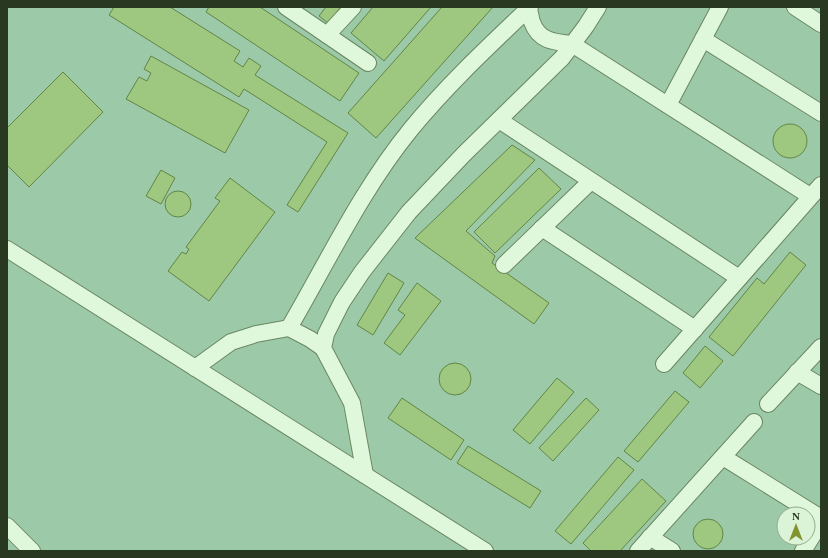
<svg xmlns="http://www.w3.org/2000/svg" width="828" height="558" font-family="'Times New Roman',serif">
<rect width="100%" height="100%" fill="#cdecc8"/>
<path fill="#9ccaa9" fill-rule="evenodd" d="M 7,7 L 821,7 L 821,551 L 7,551 ZM 784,514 L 808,514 L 808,538 L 784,538 Z"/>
<g fill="#9ec880" stroke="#618545">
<polygon points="114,7 170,7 240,51 234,61 243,67 249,58 261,66 255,75 348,133 298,212 287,205 327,142 244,89 239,97 109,15"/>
<polygon points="209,7 260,7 359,73 340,101 206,12"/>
<polygon points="326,7 341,7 328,23 319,16"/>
<polygon points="373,7 431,7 384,61 351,33"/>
<polygon points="442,7 493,7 376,138 348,113"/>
<polygon points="151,56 249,110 225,153 126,99 139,77 147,81 151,73 144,69"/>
<polygon points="63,72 103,112 29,187 7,165 7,128"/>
<circle cx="790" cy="141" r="17"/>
<polygon points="512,145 535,160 466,231 495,256 492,263 549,303 534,324 415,238"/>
<polygon points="539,168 561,189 495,253 474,232"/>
<polygon points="161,170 175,178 161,204 146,196"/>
<polygon points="230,178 275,212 209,301 168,271 182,252 186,254 189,249 186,247 220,201 215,198"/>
<circle cx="178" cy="204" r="13"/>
<polygon points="790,252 806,265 733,356 709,337 757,278 764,284"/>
<polygon points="388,273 404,283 373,335 357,325"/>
<polygon points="417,283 441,301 400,355 384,343 405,315 398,310"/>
<polygon points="705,346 723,361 700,388 683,373"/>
<circle cx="455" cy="379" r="16"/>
<polygon points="557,378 574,392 530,444 513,430"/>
<polygon points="675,391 689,402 638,462 624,451"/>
<polygon points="402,398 464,440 451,460 388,418"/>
<polygon points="586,398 599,410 553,461 539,448"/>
<polygon points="468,446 541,491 530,508 457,463"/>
<polygon points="618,457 634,470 571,544 555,531"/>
<polygon points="642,479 666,501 620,551 591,551 583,543"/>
<circle cx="708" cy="534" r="15"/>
</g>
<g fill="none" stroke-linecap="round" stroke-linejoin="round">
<defs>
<g id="minor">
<polyline points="286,7 368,63"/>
<path d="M 527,7 C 531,11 530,17 532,22 C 539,41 553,42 572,44 L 810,196"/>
<polyline points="795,7 821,24"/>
<polyline points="327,35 353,7"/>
<polyline points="703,39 821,113"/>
<polyline points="668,105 720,7"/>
<polyline points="499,120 739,278"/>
<polyline points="542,228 695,329"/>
<polyline points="7,249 485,551"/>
<polyline points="504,265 591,181"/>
<polyline points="289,328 310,339 323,348"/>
<polyline points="664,364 821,185"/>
<path d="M 195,368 L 231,342 L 256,334 L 289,328 C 328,261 362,189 411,129 C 447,85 489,46 530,7"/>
<polyline points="797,372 821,386"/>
<polyline points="768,404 821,347"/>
<polyline points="723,457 821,518"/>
<polyline points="365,475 352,403 323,348 326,334 342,302 362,272 409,212 464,154 562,58 586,26 598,7"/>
<polyline points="7,526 32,551"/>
<polyline points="650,537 672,551"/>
<polyline points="638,551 754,422"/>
<polyline points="803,551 821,522"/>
</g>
</defs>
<use href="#minor" stroke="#6a875e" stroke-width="18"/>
<use href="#minor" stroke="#dff7db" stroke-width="16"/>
</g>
<rect width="828" height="558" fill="none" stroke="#293921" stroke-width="16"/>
<g transform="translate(796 526)"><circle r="19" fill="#dbf4d7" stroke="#94a98e"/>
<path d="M0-3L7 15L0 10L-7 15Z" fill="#849331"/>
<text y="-6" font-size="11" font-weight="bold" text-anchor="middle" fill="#293921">N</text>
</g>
</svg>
